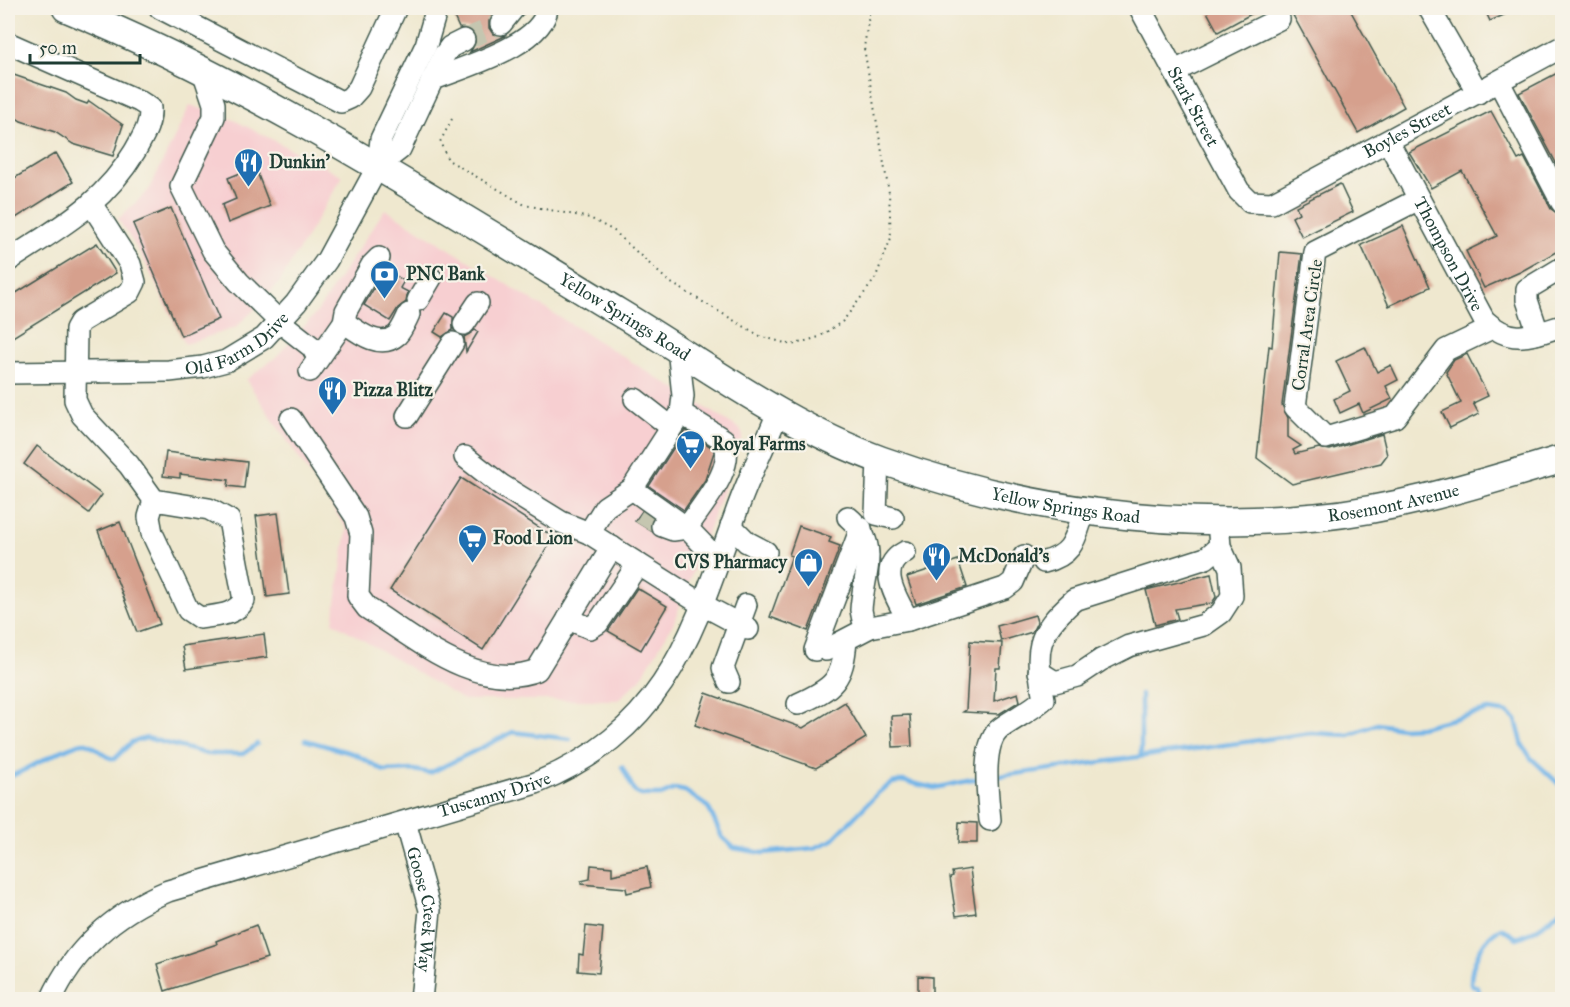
<svg xmlns="http://www.w3.org/2000/svg" width="1570" height="1007" font-family="'IM FELL Great Primer',serif">
<rect width="100%" height="100%" fill="#f7f3e8"/>
<filter id="ink" filterUnits="userSpaceOnUse"><feTurbulence type="fractalNoise" baseFrequency=".0167" numOctaves="2"/><feDisplacementMap in="SourceGraphic" scale="12" xChannelSelector="R" yChannelSelector="G"/><feConvolveMatrix kernelMatrix="1 2 1 2 8 2 1 2 1" color-interpolation-filters="sRGB"/></filter>
<filter id="wash" filterUnits="userSpaceOnUse"><feTurbulence type="fractalNoise" baseFrequency=".008" numOctaves="4" result="noise"/><feDisplacementMap in="SourceGraphic" scale="24" xChannelSelector="R" yChannelSelector="G"/><feGaussianBlur stdDeviation="1.35" result="paint"/><feColorMatrix in="noise" values="0 0 0 0 0 0 0 0 0 0 0 0 0 0 0 0 0 1.4 0 .05"/><feComposite in="paint" operator="in"/></filter>
<g filter="url(#wash)">
<rect width="100%" height="100%" fill="#efe8cf"/>
<g fill="#f7cfd1">
<polygon points="190,105 234,120 343,176 279,283 252,312 235,328 185,344 143,258 118,219 149,190"/>
<polygon points="385,209 740,429 743,436 674,622 641,678 618,700 463,700 333,622 347,529 246,380 275,358 317,312"/>
</g>
<g fill="none" stroke-linecap="round" stroke-linejoin="round">
<g stroke="#73b5e8" stroke-width="4.5">
<polyline points="305,740 355,754 384,771 414,770 430,773 513,732 570,739"/>
<polyline points="1141,755 1141,694"/>
<polyline points="622,767 635,792 641,795 661,795 675,789 685,791 708,807 722,837 734,848 763,853 814,848 831,841 879,792 892,783 903,781 934,788 982,778"/>
<path d="M 8,777 C 26,772 72,741 86,743 C 97,746 103,757 114,759 L 132,742 L 147,738 L 207,754 L 243,754 L 257,744"/>
<polyline points="993,777 1311,733 1349,735 1377,724 1402,728 1420,727 1489,710 1508,713 1516,720 1523,746 1531,758 1562,787"/>
<path d="M 1441,1000 L 1443,996 L 1474,998 L 1479,994 L 1478,987 L 1471,985 C 1470,965 1483,936 1501,928 L 1517,938 C 1534,933 1551,920 1562,908"/>
</g>
</g>
<g id="blocks">
<g fill="#d6a08d">
<polygon points="474,8 494,8 495,11 489,21 489,28 493,34 505,36 470,52 477,41 476,35 470,29 459,28 454,17"/>
<polygon points="1205,8 1262,8 1218,32"/>
<polygon points="1289,8 1349,8 1404,107 1358,133"/>
<polygon points="1484,8 1520,8 1490,21"/>
<polygon points="1563,70 1563,176 1519,93"/>
<polygon points="8,73 66,93 76,100 87,104 89,101 123,125 113,156 73,144 55,132 21,121 8,112"/>
<polygon points="1491,111 1518,160 1524,157 1551,209 1563,216 1563,248 1520,272 1484,288 1466,251 1497,236 1462,171 1431,188 1409,152"/>
<polygon points="56,153 73,182 8,223 8,182"/>
<polygon points="255,167 270,206 228,223 222,205 236,199 228,178"/>
<polygon points="1340,184 1353,212 1302,237 1292,217 1299,213 1296,206"/>
<polygon points="171,208 219,319 181,336 133,224"/>
<polygon points="1403,226 1430,287 1389,306 1361,245"/>
<polygon points="97,243 116,273 8,340 8,298"/>
<polygon points="1280,252 1302,254 1282,405 1288,418 1288,437 1301,446 1293,450 1295,454 1319,448 1330,450 1382,434 1387,455 1381,463 1292,484 1257,458 1269,346 1272,347"/>
<polygon points="395,275 404,281 400,288 408,292 406,302 398,308 390,321 364,305 381,276 391,282"/>
<polygon points="446,313 453,317 453,330 442,337 434,332"/>
<polygon points="475,330 478,332 466,352 464,337"/>
<polygon points="1365,347 1377,372 1391,365 1398,380 1386,386 1392,399 1363,413 1359,404 1340,413 1334,399 1350,391 1336,361"/>
<polygon points="1467,354 1488,396 1473,403 1479,414 1450,428 1442,412 1461,403 1446,372 1454,360"/>
<polygon points="685,430 713,448 714,452 705,480 684,510 649,486"/>
<polygon points="37,446 102,495 89,513 24,464"/>
<polygon points="166,452 247,462 244,488 228,486 229,480 180,474 180,478 163,476"/>
<polygon points="461,478 554,537 483,650 390,590"/>
<polygon points="642,511 652,519 651,531 635,521"/>
<polygon points="278,513 289,594 267,597 256,516"/>
<polygon points="120,522 160,624 137,632 98,531"/>
<polygon points="799,526 831,537 829,542 840,546 808,631 770,617 792,556 789,555"/>
<polygon points="958,560 967,587 916,604 907,577"/>
<polygon points="1211,574 1216,597 1212,603 1175,609 1178,619 1155,625 1146,590"/>
<polygon points="637,588 667,606 641,650 608,631"/>
<polygon points="1035,615 1037,622 1032,632 1001,641 997,626"/>
<polygon points="264,634 267,657 186,669 182,646"/>
<polygon points="970,641 1002,643 1000,668 996,668 994,701 1018,693 1020,701 999,714 963,712 966,710"/>
<polygon points="706,693 803,728 845,702 866,738 816,768 695,725"/>
<polygon points="910,715 912,746 893,747 891,716"/>
<polygon points="959,822 977,823 977,843 958,843"/>
<polygon points="591,865 612,867 612,875 647,867 651,887 627,893 626,888 581,884 581,881 590,879"/>
<polygon points="970,869 976,913 956,916 950,877 953,876 952,872"/>
<polygon points="256,925 267,958 165,991 157,964 217,944 216,941"/>
<polygon points="586,926 603,928 599,973 578,971 579,954 583,955"/>
<polygon points="918,976 932,977 932,999 918,999"/>
</g>
</g>
</g>
<g filter="url(#ink)">
<use href="#blocks" fill-opacity="0" stroke="#3e574b" stroke-width="1.5"/>
<g fill="none" stroke-linecap="round" stroke-linejoin="round">
<g stroke="#c5c6b0" stroke-width="21" stroke-dasharray="21 10" stroke-linecap="butt">
<polyline points="464,40 501,24"/>
<polyline points="641,513 662,526"/>
</g>
<defs>
<g id="minor">
<polyline points="160,8 341,102 350,98 359,88 396,8"/>
<path id="s1" d="M 1140,8 L 1239,191 L 1250,202 L 1272,203 L 1562,47"/>
<polyline points="1429,8 1478,93"/>
<polyline points="501,24 514,8"/>
<path d="M 8,43 L 139,101 L 150,108 C 151,125 143,136 135,151 C 102,206 59,227 8,261"/>
<polyline points="203,71 214,104 214,117 181,186 213,251 239,282 280,322 312,347 318,358"/>
<polyline points="1175,71 1279,19"/>
<path d="M 432,80 C 463,67 544,45 547,8"/>
<polyline points="1499,82 1562,203"/>
<path id="s2" d="M 1389,143 L 1484,320 C 1511,345 1530,336 1562,326"/>
<polyline points="378,166 400,149 444,55 450,47 464,40"/>
<polyline points="1419,199 1315,252 1295,407 1326,438 1395,417 1446,350 1492,328"/>
<path d="M 92,205 L 130,264 L 135,282 L 130,292 L 80,322 L 76,329 L 75,400 L 82,415 L 129,465 L 154,500 L 209,509 L 229,520 L 244,600 C 235,616 216,615 200,618 L 188,610 L 152,533 L 149,517 L 154,500"/>
<polyline points="418,300 431,278"/>
<path d="M 344,322 C 358,332 380,350 397,335 C 402,330 406,320 409,314"/>
<polyline points="464,324 478,303"/>
<polyline points="1538,333 1527,300 1527,289 1562,268"/>
<polyline points="310,371 344,322 346,311 372,265 379,258"/>
<path id="s3" d="M 8,373 L 169,371 L 203,367 L 226,361 L 264,338 L 296,303 L 327,260 L 378,166 L 381,139 L 426,45 L 437,8"/>
<polyline points="635,399 671,427"/>
<polyline points="407,416 453,343"/>
<path d="M 291,419 L 356,517 L 361,534 L 358,596 L 367,608 C 415,638 478,693 537,670 L 612,547"/>
<polyline points="465,457 501,485 561,522 589,533 703,605 748,629"/>
<polyline points="878,459 876,514 893,518"/>
<polyline points="632,489 687,528 719,561"/>
<path d="M 848,517 C 882,545 863,573 861,610 L 863,620 L 870,627"/>
<path d="M 662,526 L 673,530 L 687,528 C 702,504 736,469 724,440 L 681,413"/>
<polyline points="731,526 747,542 766,552"/>
<polyline points="589,533 605,507 632,489 681,413 683,396 678,348"/>
<path d="M 905,552 C 875,568 897,598 908,620 L 1005,588 L 1013,582 L 1024,556"/>
<path d="M 1044,562 C 1074,555 1075,538 1084,512"/>
<polyline points="568,619 590,628 598,623 638,564"/>
<polyline points="815,650 861,528"/>
<polyline points="826,650 870,627 908,620"/>
<polyline points="1039,672 1055,682 1077,676 1101,660 1129,646 1204,625 1221,613 1232,596 1230,568 1220,546 1219,534"/>
<polyline points="729,682 723,668 746,605"/>
<path d="M 798,704 C 834,688 843,680 846,640"/>
<path d="M 990,820 C 988,797 980,743 1001,728 C 1015,718 1030,711 1044,699 C 1035,649 1035,635 1074,600 L 1206,558 L 1220,546"/>
<path id="s4" d="M 405,822 L 430,910 L 421,1000"/>
<path id="s5" d="M 51,1000 C 75,947 115,913 168,891 L 536,783 C 667,729 692,635 736,513 C 748,478 765,446 778,412"/>
</g>
<g id="major">
<path id="s6" d="M 66,8 C 261,88 438,203 618,312 C 703,363 786,426 881,460 C 1020,510 1169,530 1316,517 C 1401,509 1481,483 1562,459"/>
</g>
</defs>
<use href="#minor" stroke="#3e574b" stroke-width="24"/>
<use href="#major" stroke="#3e574b" stroke-width="30"/>
<polyline stroke="#3e574b" stroke-width="2" stroke-dasharray="1.5 4.5" stroke-linecap="butt" points="452,119 440,142 448,160 525,205 590,218 614,231 668,281 760,336 792,345 819,337 843,321 875,279 891,238 889,193 864,48 870,8"/>
<use href="#minor" stroke="#fff" stroke-width="21"/>
<use href="#major" stroke="#fff" stroke-width="27"/>
</g>
</g>
<defs>
<symbol id="restaurant-pin" viewBox="-11 -11 22 30"><path d="M0 17L-7.5 6A9.5 9.5 0 1 1 7.5 6Z" fill="#1f6fb2" stroke="#f7f3e8"/><path d="M-5-6h1v4h1v-4h1v4h1v-4h1v5L-1.5 .5V6h-2V.5L-5-1ZM5-6V6H3V1.5H1.5Q1.5-4 5-6Z" fill="#fff"/></symbol>
<symbol id="bank-pin" viewBox="-11 -11 22 30"><path d="M0 17L-7.5 6A9.5 9.5 0 1 1 7.5 6Z" fill="#1f6fb2" stroke="#f7f3e8"/><path d="M-6-4H6V4H-6ZM0-2.3a2.3 2.3 0 1 0 0 4.6a2.3 2.3 0 1 0 0-4.6Z" fill="#fff"/></symbol>
<symbol id="supermarket-pin" viewBox="-11 -11 22 30"><path d="M0 17L-7.5 6A9.5 9.5 0 1 1 7.5 6Z" fill="#1f6fb2" stroke="#f7f3e8"/><path d="M-6-5.5h2.5l.6 2H6L4.5 2H-2.5L-4.4-4H-6ZM-1.5 3.2a1.3 1.3 0 1 0 .1 0ZM3 3.2a1.3 1.3 0 1 0 .1 0Z" fill="#fff"/></symbol>
<symbol id="shop-pin" viewBox="-11 -11 22 30"><path d="M0 17L-7.5 6A9.5 9.5 0 1 1 7.5 6Z" fill="#1f6fb2" stroke="#f7f3e8"/><path d="M-5-2.5h2.3a2.7 3.5 0 0 1 5.4 0H5L5.5 6h-11ZM-1.5-2.5h3a1.5 2.3 0 0 0-3 0Z" fill="#fff"/></symbol>
</defs>
<g fill-rule="evenodd">
<use href="#restaurant-pin" x="232" y="146" width="33" height="45"/>
<use href="#bank-pin" x="368" y="258" width="33" height="45"/>
<use href="#restaurant-pin" x="316" y="374" width="33" height="45"/>
<use href="#supermarket-pin" x="674" y="428" width="33" height="45"/>
<use href="#supermarket-pin" x="456" y="522" width="33" height="45"/>
<use href="#restaurant-pin" x="920" y="540" width="33" height="45"/>
<use href="#shop-pin" x="792" y="546" width="33" height="45"/>
</g>
<g text-anchor="middle" dominant-baseline="central" stroke-width="4.5" stroke-linejoin="round" paint-order="stroke">
<g font-size="18" fill="#1f3d34" stroke="#f7f3e8">
<text stroke="none"><textPath href="#s1" startOffset="112">Stark Street</textPath></text>
<text stroke="none"><textPath href="#s1" startOffset="399">Boyles Street</textPath></text>
<text stroke="none"><textPath href="#s2" startOffset="126">Thompson Drive</textPath></text>
<text stroke="none"><textPath href="#s6" startOffset="639">Yellow Springs Road</textPath></text>
<text transform="translate(1307 325) rotate(-82)">Corral Area Circle</text>
<text stroke="none"><textPath href="#s3" startOffset="236">Old Farm Drive</textPath></text>
<text stroke="none"><textPath href="#s6" startOffset="1454">Rosemont Avenue</textPath></text>
<text stroke="none"><textPath href="#s6" startOffset="1124">Yellow Springs Road</textPath></text>
<text stroke="none"><textPath href="#s5" startOffset="504">Tuscanny Drive</textPath></text>
<text stroke="none"><textPath href="#s4" startOffset="90">Goose Creek Way</textPath></text>
</g>
<g font-size="18" font-weight="bold" fill="#1f3d34" stroke="#f7f3e8" text-anchor="start">
<text x="269" y="162">Dunkin'</text>
<text x="406" y="274">PNC Bank</text>
<text x="353" y="390">Pizza Blitz</text>
<text x="712" y="444">Royal Farms</text>
<text x="493" y="538">Food Lion</text>
<text x="958" y="556">McDonald's</text>
<text x="787" y="562" text-anchor="end">CVS Pharmacy</text>
</g>
</g>
<rect width="1570" height="1007" fill="none" stroke="#f7f3e8" stroke-width="30"/>
<path d="M30 54v9h110v-9" fill="none" stroke="#1f3d34" stroke-width="3"/>
<text x="39" y="54" font-size="18" fill="#1f3d34" stroke="#f7f3e8" stroke-width="4.5" paint-order="stroke">50 m</text>
</svg>
